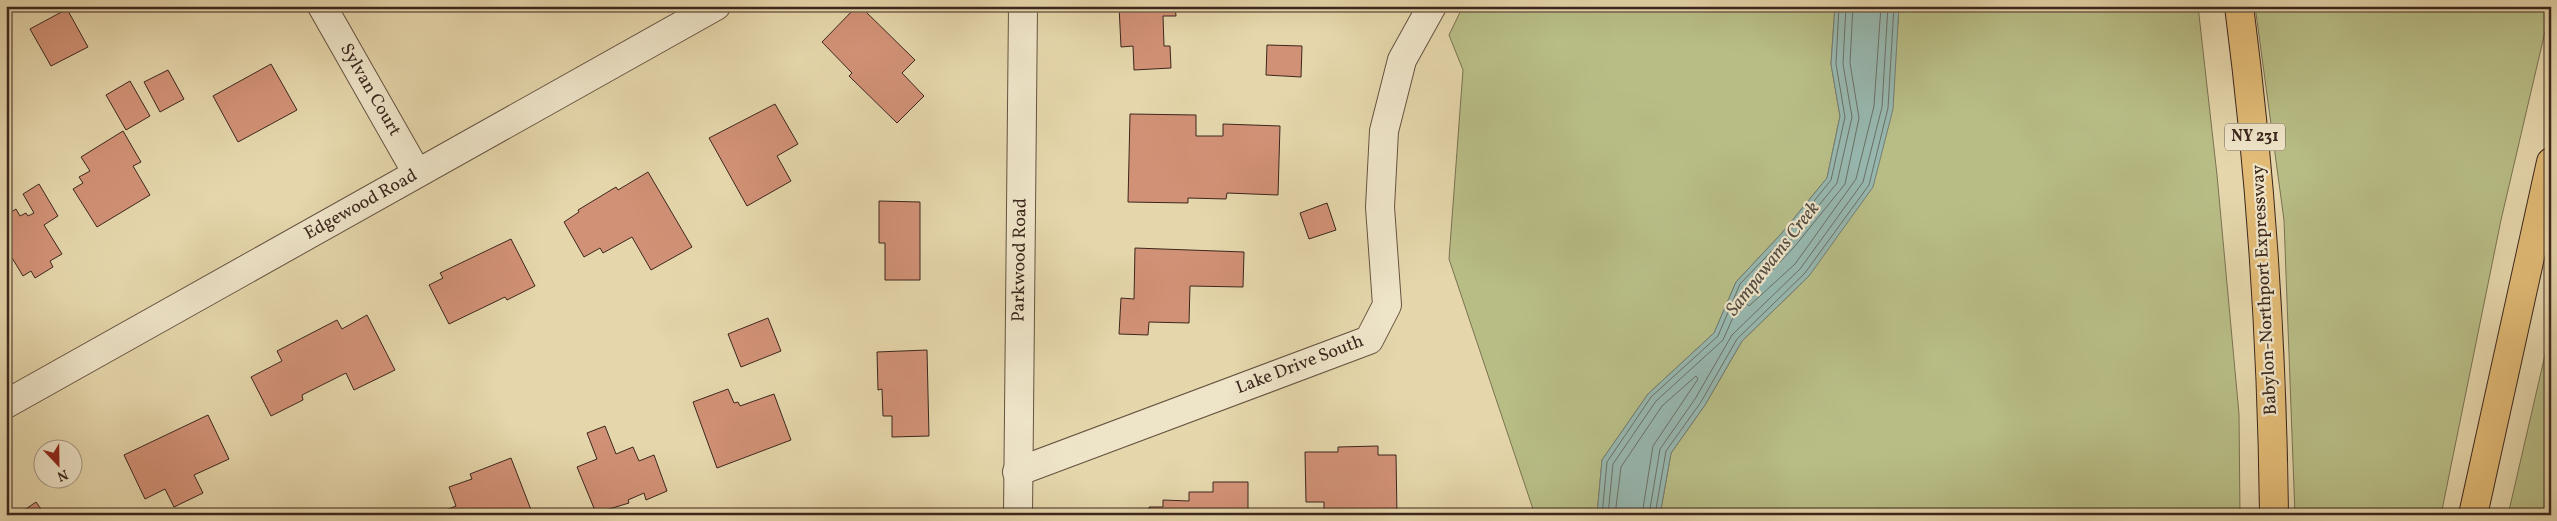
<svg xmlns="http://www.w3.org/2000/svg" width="2557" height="521" font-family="Vollkorn,serif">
<rect width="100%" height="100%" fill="#e5d6ab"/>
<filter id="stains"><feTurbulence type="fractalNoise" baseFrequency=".004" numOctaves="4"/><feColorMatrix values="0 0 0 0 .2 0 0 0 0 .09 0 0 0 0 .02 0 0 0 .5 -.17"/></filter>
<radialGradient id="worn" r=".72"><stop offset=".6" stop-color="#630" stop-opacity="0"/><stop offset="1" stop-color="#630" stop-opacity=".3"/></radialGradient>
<g fill="#b8bd86" stroke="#7a7252">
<polygon points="1463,6 1835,6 1831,64 1840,116 1827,178 1781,234 1736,282 1714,333 1648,394 1602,460 1597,515 1535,515 1449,259 1463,70 1449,35"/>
<polygon points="1899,6 2198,6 2217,175 2239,414 2240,515 1660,515 1671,453 1705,405 1742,341 1809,276 1898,24"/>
<polygon points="2255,6 2551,6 2501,220 2441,515 2295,515 2284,220"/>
<polygon points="2551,329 2551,515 2508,515"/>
</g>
<polygon fill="#97b8b0" stroke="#737e75" points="1835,6 1899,6 1893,109 1873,187 1809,276 1742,341 1705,405 1671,453 1660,515 1597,515 1602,460 1648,394 1714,333 1736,282 1781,234 1827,178 1840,116 1831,64"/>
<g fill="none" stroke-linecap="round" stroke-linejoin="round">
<g stroke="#6a7066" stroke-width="1">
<polyline points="1853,6 1850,63 1859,118 1845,184 1795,246 1752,292 1747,304 1749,306 1795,264 1856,179 1874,106 1881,6"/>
<polyline points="1602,515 1607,462 1651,397 1718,336 1740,284 1785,237 1831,180 1845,117 1836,64 1839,6"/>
<polyline points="1608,515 1613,464 1656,401 1723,340 1746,288 1790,241 1837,183 1852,117 1843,64 1846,6"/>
<polyline points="1615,515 1621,467 1662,406 1696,376 1698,379 1653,446 1642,515"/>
<polyline points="1649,515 1660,449 1695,399 1732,335 1800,269 1863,182 1882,107 1888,6"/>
<polyline points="1655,515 1666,451 1701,402 1737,339 1805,273 1869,185 1888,108 1894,6"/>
</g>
</g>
<g fill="#d19176" stroke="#3c271d">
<polygon points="857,6 860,6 915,60 902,73 924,96 897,123 849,76 852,73 822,42"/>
<polygon points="1119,6 1175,6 1176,16 1163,16 1164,46 1170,46 1171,68 1134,70 1133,46 1121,47"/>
<polygon points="67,9 88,47 51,66 30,29"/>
<polygon points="1267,45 1302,46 1301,77 1266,75"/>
<polygon points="271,64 297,110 238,142 213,96"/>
<polygon points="168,70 184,99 160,112 144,82"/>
<polygon points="130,81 150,116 126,130 106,95"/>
<polygon points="775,104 798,144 777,156 791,181 747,206 709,138"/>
<polygon points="1130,114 1196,115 1196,136 1223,136 1223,124 1280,126 1278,195 1227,193 1226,199 1188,198 1188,203 1128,202"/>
<polygon points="123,131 141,162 133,166 150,195 97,227 73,189 83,183 79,177 90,171 81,157"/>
<polygon points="648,172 692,247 651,270 632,237 603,253 600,248 584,257 564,222 579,212 578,210 616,187 618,190"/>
<polygon points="39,184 58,216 44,225 62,254 50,261 53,267 35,278 31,271 23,276 6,248 6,215 16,209 20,216 26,213 28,216 34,213 23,194"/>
<polygon points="879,201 920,202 920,280 885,280 885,243 879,243"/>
<polygon points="1327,203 1336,230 1309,239 1300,213"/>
<polygon points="511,239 535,286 507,300 505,297 449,324 429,285 443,278 440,273"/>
<polygon points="1135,248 1244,252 1243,287 1190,286 1189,323 1149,322 1148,335 1119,334 1121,298 1134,299"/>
<polygon points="367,315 395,370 354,390 346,373 302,395 303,400 271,416 251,377 282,361 277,351 337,320 342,329"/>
<polygon points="768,318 781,351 741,367 728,334"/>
<polygon points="927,350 929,436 892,437 892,416 883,416 882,389 878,390 877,352"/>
<polygon points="728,389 734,403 738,402 740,406 774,394 791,440 717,468 693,402"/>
<polygon points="208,415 229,459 194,475 203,493 174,507 165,489 145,499 124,455"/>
<polygon points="605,426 616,454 633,447 639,461 654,455 667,491 646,500 644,493 628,500 629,503 596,513 577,467 597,459 587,433"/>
<polygon points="1378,446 1378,455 1396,455 1397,515 1324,515 1324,502 1306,502 1305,452 1338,452 1338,447"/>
<polygon points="511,458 533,515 448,515 446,510 456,506 449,487 472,479 470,474"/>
<polygon points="1213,482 1248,482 1248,515 1150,515 1149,507 1163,507 1163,500 1189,501 1189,492 1213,492"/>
<polygon points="36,502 45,515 17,515"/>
</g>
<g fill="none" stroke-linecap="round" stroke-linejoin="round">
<defs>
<g id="minor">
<polyline points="322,6 417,173"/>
<polyline points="6,404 716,6"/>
<polyline points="1017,472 1369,340 1387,305 1380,207 1384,131 1402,60 1432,6"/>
<polyline points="1018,515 1023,6"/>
</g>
<g id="major">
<path d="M 2239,6 C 2261,175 2272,344 2274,515"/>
<polyline points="2473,515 2551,162"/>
</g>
</defs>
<use href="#minor" stroke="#665340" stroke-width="30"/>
<use href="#major" stroke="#3c271d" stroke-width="30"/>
<use href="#minor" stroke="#eee4c8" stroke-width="28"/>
<use href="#major" stroke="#e2bb76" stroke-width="28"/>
</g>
<g text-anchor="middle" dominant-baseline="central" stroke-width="4.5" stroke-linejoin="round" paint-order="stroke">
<rect fill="#eee4c8" stroke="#716050" stroke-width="1" x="2225" y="123.5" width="60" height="27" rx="4"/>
<g font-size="16" font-weight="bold" fill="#3c271d">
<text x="2255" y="137">NY 231</text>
</g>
<g font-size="18" fill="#3c271d" stroke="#eee4c8">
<text transform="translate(370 90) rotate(60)">Sylvan Court</text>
<text transform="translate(361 205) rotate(-29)">Edgewood Road</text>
<text transform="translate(1020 260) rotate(-89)">Parkwood Road</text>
<text transform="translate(2265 290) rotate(-93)">Babylon-Northport Expressway</text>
<text transform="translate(1300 365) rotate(-21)">Lake Drive South</text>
</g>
<g font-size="19" font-style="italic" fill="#534b42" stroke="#eee4c8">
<text transform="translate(1773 259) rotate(-52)">Sampawams Creek</text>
</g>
</g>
<rect width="2557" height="521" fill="none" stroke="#e5d6ab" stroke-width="25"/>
<rect x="8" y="8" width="2542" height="506" fill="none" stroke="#3c271d" stroke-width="2.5"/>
<rect x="12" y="12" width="2532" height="496" fill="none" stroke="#3c271d"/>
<g transform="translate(58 464) rotate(158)"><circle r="24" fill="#eee4c8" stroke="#a79884"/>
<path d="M0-4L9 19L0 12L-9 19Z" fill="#8f2418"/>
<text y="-8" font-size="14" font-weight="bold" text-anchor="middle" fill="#3c271d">N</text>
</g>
<rect width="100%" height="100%" filter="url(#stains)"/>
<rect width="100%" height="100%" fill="url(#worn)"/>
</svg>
